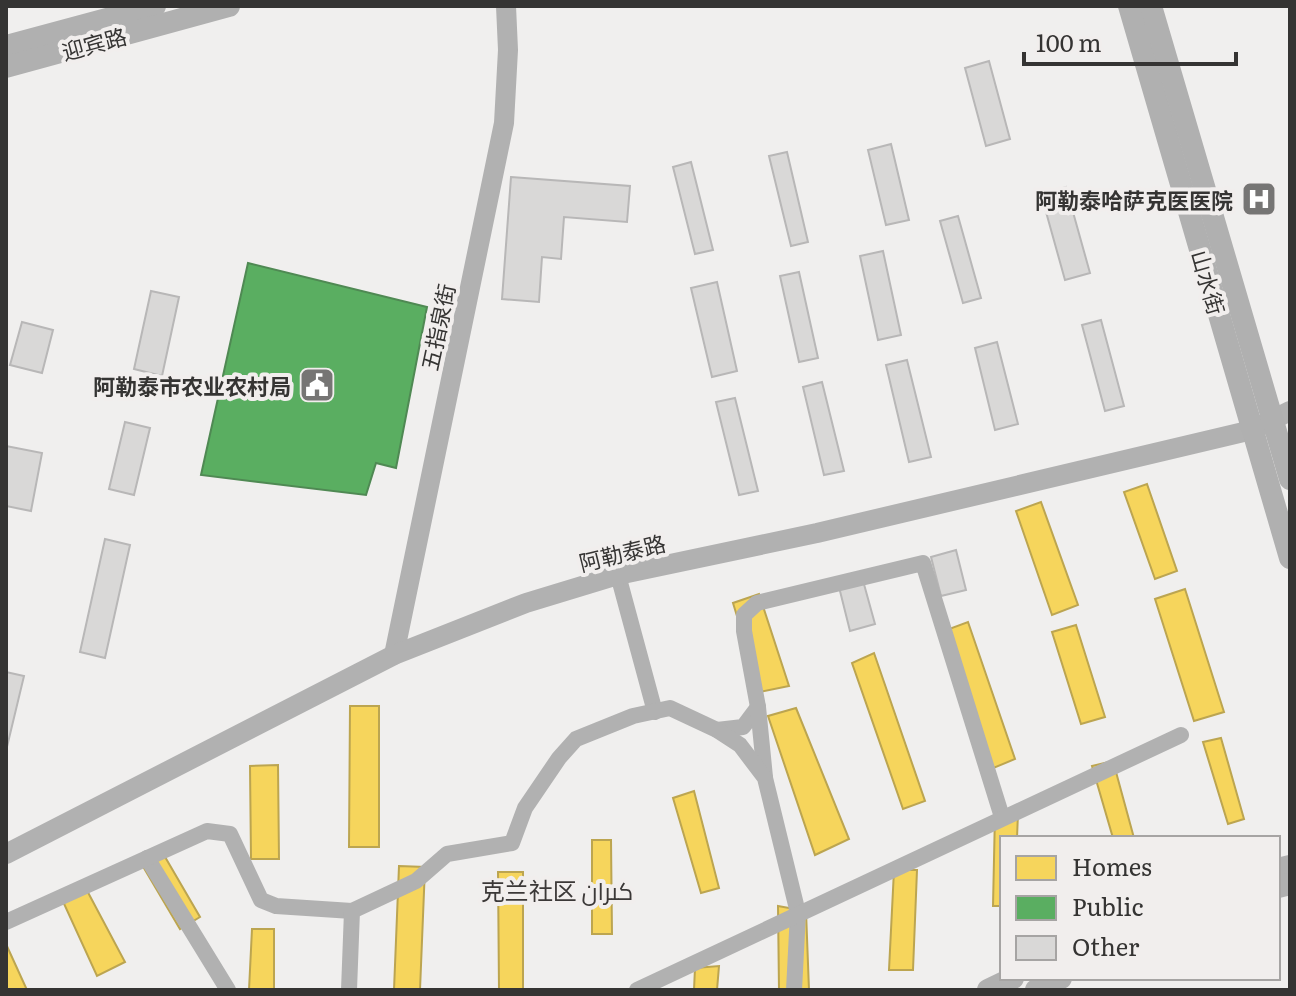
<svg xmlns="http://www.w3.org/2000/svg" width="1296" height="996" font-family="Literata,Cairo,'Noto Sans SC',serif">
<rect width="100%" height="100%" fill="#f0efee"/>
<g fill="#f6d55c" stroke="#bca550" stroke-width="2">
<polygon points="1147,484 1177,571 1155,579 1124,492"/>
<polygon points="1041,502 1078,605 1052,615 1016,511"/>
<polygon points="1185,589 1224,712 1194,721 1155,599"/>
<polygon points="759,594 789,686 760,692 733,603"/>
<polygon points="968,622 1015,759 991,769 949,629"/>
<polygon points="1076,625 1105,717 1081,724 1052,632"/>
<polygon points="874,653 925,801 903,809 852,663"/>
<polygon points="350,706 379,706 379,847 349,847"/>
<polygon points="796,708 849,839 815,855 768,716"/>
<polygon points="1221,738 1244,819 1228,824 1203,742"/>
<polygon points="1113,761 1134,838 1113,838 1092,766"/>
<polygon points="278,765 279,859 251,859 250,766"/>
<polygon points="694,791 719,888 701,893 673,798"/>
<polygon points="995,813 1018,813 1017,838 1002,838 1002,906 993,906"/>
<polygon points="592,840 611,840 612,934 592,934"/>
<polygon points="161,850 200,917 180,929 141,863"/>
<polygon points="399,866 425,867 420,990 394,990"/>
<polygon points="894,870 917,870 913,970 889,970"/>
<polygon points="498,872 523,872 523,990 499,990"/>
<polygon points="83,883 125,962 97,976 60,895"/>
<polygon points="778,906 806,911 809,990 779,990"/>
<polygon points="252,929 274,929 274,990 249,990"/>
<polygon points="6,944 27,990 6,990"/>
<polygon points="719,966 717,990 694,990 695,968"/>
</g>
<polygon fill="#5aae61" stroke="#4f8953" stroke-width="2" points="248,263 427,307 396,468 376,463 366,495 201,475"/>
<g fill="#d9d8d7" stroke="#b8b7b7" stroke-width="2">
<polygon points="989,61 1010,139 986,146 965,68"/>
<polygon points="891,144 909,220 886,225 868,150"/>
<polygon points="787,152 808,242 791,246 769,156"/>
<polygon points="691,162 713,250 695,254 673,167"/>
<polygon points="511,177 630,186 627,222 564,217 561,259 542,257 539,302 502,299"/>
<polygon points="1066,187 1090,273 1065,280 1041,194"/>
<polygon points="958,216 981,298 963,303 940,221"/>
<polygon points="883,251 901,335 878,340 860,256"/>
<polygon points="799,272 818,358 799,362 780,276"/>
<polygon points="717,282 737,371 712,377 691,288"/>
<polygon points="151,291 179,297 162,376 134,369"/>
<polygon points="1101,320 1124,406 1105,411 1082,325"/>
<polygon points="22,322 53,330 42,373 10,365"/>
<polygon points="997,342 1018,424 995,430 975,348"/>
<polygon points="907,360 931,457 909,462 886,365"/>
<polygon points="822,382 844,471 824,475 803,387"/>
<polygon points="735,398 758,491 739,495 716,402"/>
<polygon points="125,422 150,428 134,495 109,489"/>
<polygon points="6,446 42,453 31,511 6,506"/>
<polygon points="105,539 130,545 105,658 80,652"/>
<polygon points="956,550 966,590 941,596 931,557"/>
<polygon points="862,577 875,624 850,631 838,583"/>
<polygon points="6,672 24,676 6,751"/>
</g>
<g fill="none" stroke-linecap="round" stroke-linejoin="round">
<g stroke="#b1b1b1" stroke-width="16">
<polyline points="618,575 655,712"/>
<polyline points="717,730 743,727 758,707"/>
<polyline points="765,777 758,707 744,631 744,615 757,603 923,563 1002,817"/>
<polyline points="147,858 228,990"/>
<polyline points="6,922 207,831 230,834 261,900 276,906 352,911"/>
<polyline points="349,990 352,911 416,881 447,854 512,843 525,808 559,758 576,739 633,716 670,708 717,730 740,745 765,778 798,913 794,990"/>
<polyline points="637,990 1181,735"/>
</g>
<g stroke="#b1b1b1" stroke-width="20">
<polyline points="394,655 504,123 508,50 506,6"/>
<polyline points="6,854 394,655 526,603 618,575 817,533 1252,430 1290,411"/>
</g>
<g stroke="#b0b0b0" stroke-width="22">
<polyline points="1129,6 1290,558"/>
<polyline points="1151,6 1290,479"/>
<polyline points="6,46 155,6"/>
<polyline points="6,67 229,6"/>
<polyline points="1278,869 1290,866"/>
<polyline points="1278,887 1290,884"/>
<polyline points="988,990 1013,978"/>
<polyline points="1036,990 1061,978"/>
</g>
</g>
<defs>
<symbol id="hospital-square" viewBox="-11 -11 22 22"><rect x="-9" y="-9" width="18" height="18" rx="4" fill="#767574" stroke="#f1eeed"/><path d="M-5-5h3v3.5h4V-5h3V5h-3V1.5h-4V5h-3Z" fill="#fff"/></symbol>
<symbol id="civic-square" viewBox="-11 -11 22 22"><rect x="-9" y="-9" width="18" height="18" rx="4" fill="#767574" stroke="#f1eeed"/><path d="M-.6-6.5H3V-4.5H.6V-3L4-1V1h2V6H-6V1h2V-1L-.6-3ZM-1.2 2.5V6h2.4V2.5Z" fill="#fff"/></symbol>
</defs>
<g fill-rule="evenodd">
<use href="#hospital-square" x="1239" y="179" width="40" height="40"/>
<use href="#civic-square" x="297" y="365" width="40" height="40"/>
</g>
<g text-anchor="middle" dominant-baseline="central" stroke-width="8" stroke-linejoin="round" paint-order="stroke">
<g font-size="22" fill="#353433" stroke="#f1eeed">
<text transform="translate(94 43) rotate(-15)">迎宾路</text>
<text transform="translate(1209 282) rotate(74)">山水街</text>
<text transform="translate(437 327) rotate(-78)">五指泉街</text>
<text transform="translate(622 552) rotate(-14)">阿勒泰路</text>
</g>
<g font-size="22" font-weight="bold" fill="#353433" stroke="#f1eeed" text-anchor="end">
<text x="1233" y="199">阿勒泰哈萨克医医院</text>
<text x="291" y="385">阿勒泰市农业农村局</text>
</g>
<g font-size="24" fill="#3b3837" stroke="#f1eeed">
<text x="557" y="889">克兰社区 كىران</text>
</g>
</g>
<rect width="1296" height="996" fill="none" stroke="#353433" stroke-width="16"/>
<rect x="1000" y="836" width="280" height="144" fill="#f1eeed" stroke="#a6a4a3" stroke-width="2"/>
<rect x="1016" y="856" width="40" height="24" fill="#f6d55c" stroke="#a6a4a3" stroke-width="2"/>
<text x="1072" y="876" font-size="24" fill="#353433">Homes</text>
<rect x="1016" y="896" width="40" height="24" fill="#5aae61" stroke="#a6a4a3" stroke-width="2"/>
<text x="1072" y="916" font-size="24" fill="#353433">Public</text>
<rect x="1016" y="936" width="40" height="24" fill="#d9d8d7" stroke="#a6a4a3" stroke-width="2"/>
<text x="1072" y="956" font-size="24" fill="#353433">Other</text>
<path d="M1024 52v12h212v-12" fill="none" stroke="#353433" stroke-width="4"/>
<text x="1036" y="52" font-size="24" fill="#353433" stroke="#f1eeed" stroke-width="6" paint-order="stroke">100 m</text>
</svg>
